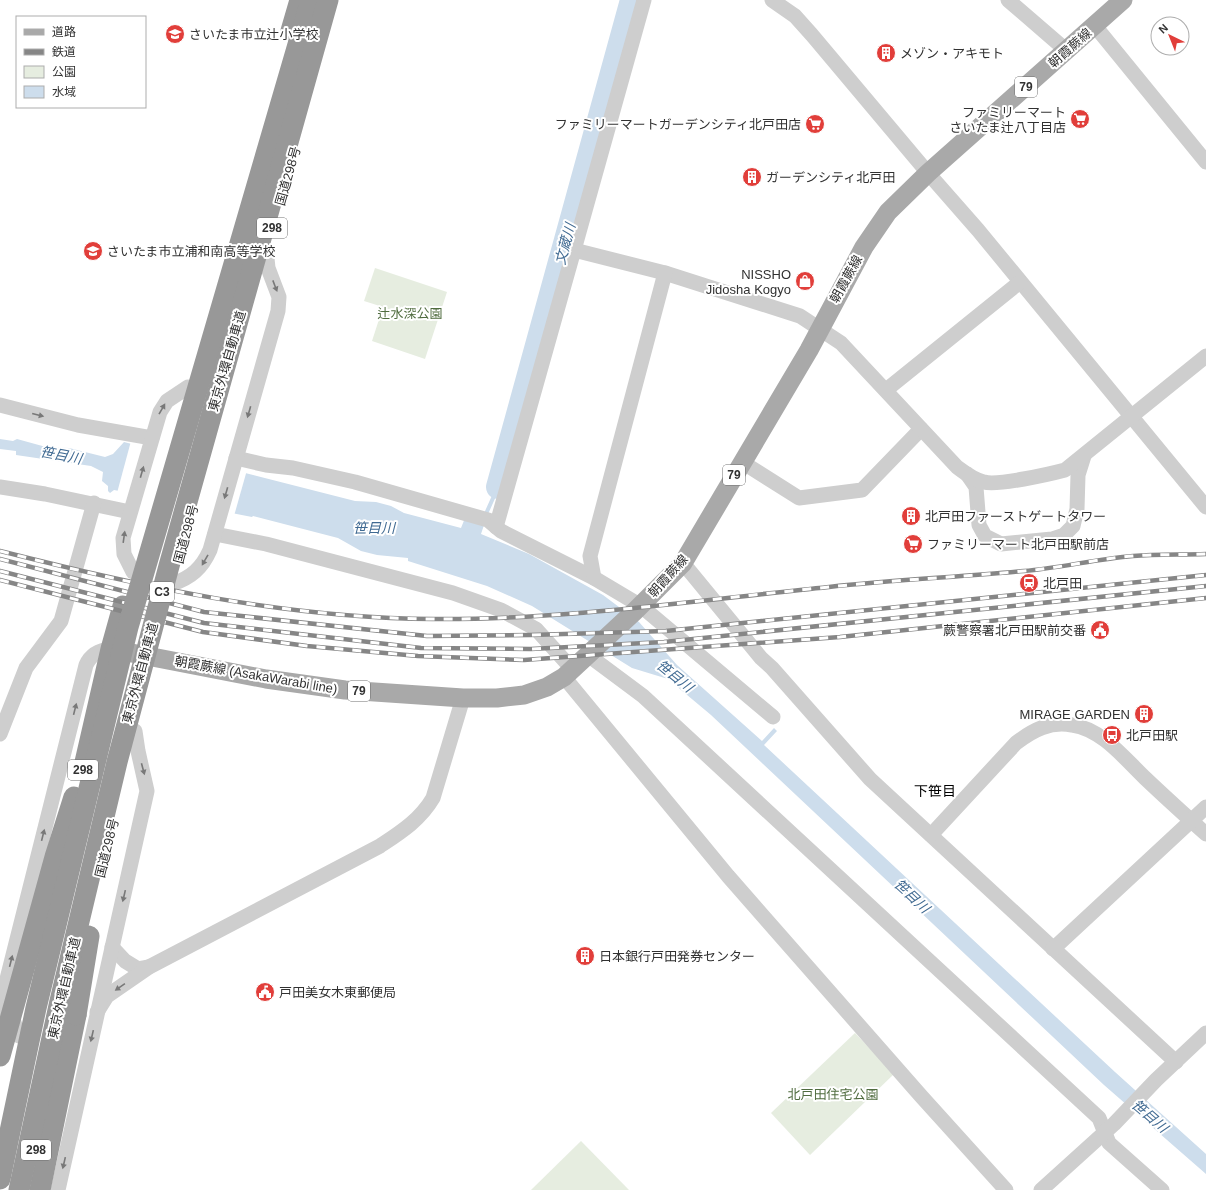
<svg xmlns="http://www.w3.org/2000/svg" width="1206" height="1190" font-family="Helvetica,'Noto Sans JP',sans-serif">
<rect width="100%" height="100%" fill="#fff"/>
<g fill="#e6ede0">
<polygon points="375,268 447,292 425,359 372,341 383,307 364,301"/>
<polygon points="855,1033 894,1074 810,1155 771,1113"/>
<polygon points="581,1141 629,1190 531,1190"/>
</g>
<polygon fill="#cdddec" points="0,439 13,441 17,439 46,447 69,448 105,457 113,454 124,442 355,501 376,502 391,506 404,513 461,528 465,518 484,525 481,534 529,554 603,595 639,622 677,665 762,741 774,728 777,731 764,745 1115,1072 1206,1154 1206,1174 1104,1085 711,715 668,679 632,668 532,606 487,586 408,561 408,558 377,555 361,551 338,538 253,516 252,517 114,490 110,493 108,491 108,486 102,481 103,472 91,466 16,455 16,451 0,449"/>
<polygon fill="#fff" points="131,441 247,470 234,516 117,493"/>
<g fill="none" stroke-linecap="round" stroke-linejoin="round">
<polyline stroke="#cdddec" stroke-width="4" points="485,516 498,487"/>
<polyline stroke="#cdddec" stroke-width="24" points="498,487 632,0"/>
<g stroke="#cecece" stroke-width="15">
<polyline points="772,0 795,16 812,35 928,173 978,230 1206,507"/>
<polyline points="1008,0 1067,51"/>
<polyline points="1095,26 1206,162"/>
<polyline points="574,250 644,0"/>
<polyline points="886,390 1020,282"/>
<polyline points="0,405 78,425 152,438"/>
<polyline points="236,458 266,465 293,468 355,482 488,520 501,531 594,578 641,606 773,717"/>
<polyline points="742,462 799,498 862,490 921,429"/>
<polyline points="967,474 976,487 979,525 985,536 1001,544 1052,539 1064,535 1073,526 1077,509 1078,475 1084,456"/>
<polyline points="0,487 45,494 130,512"/>
<path d="M 496,527 L 574,250 L 665,273 L 800,316 L 841,343 L 957,467 C 965,473 974,480 984,482 C 997,486 1050,474 1065,470 L 1206,356"/>
<polyline points="215,534 266,544 453,593 501,610 536,629 573,670"/>
<polyline points="683,563 761,658 772,668 870,779 1176,1062"/>
<polyline points="133,572 124,554 123,538 160,412 167,401 188,387"/>
<polyline points="594,578 590,556 665,273"/>
<path d="M 172,584 C 191,578 202,568 210,550 L 278,311 L 279,297 L 268,268 L 266,249"/>
<polyline points="588,655 643,696 1099,1118 1109,1143 1162,1190"/>
<polyline points="564,677 728,876 921,1096 1006,1190"/>
<polyline points="0,734 26,668 61,621 94,503"/>
<path d="M 931,835 L 1016,743 C 1033,730 1050,721 1072,725 C 1102,729 1125,759 1145,778 C 1165,797 1186,816 1206,834"/>
<polyline points="112,947 125,961 138,969 149,967"/>
<polyline points="1053,949 1206,807"/>
<path d="M 0,1012 L 6,983 L 86,665 C 91,654 99,650 111,649"/>
<polyline points="10,1012 19,1036"/>
<path d="M 97,1012 L 107,996 L 149,967 L 380,846 C 401,832 420,820 433,798 L 463,698"/>
<polyline points="58,1190 147,791 138,751 135,731"/>
<polyline points="1041,1190 1114,1124 1156,1080 1206,1033"/>
</g>
<polyline stroke="#a9a9a9" stroke-width="19" points="111,649 266,679 345,690 463,698 497,698 524,695 547,687 564,677 635,611 683,563 809,350 864,247 888,212 928,173 1123,0"/>
<g stroke="#989898" stroke-width="21">
<polyline points="291,31 300,0"/>
<polyline points="85,762 111,649 123,606"/>
<polyline points="40,1190 76,1015"/>
</g>
<defs>
<g id="rail">
<path d="M 0,551 C 142,587 286,618 433,619 C 566,620 698,600 829,587 C 894,580 959,577 1024,571 C 1060,568 1096,559 1133,556 C 1157,554 1182,555 1206,554"/>
<polyline points="0,559 204,612 427,636 530,635 666,631 1206,575"/>
<polyline points="0,571 204,623 421,648 531,649 664,642 1206,586"/>
<polyline points="0,580 203,632 307,646 418,656 524,660 840,637 1206,598"/>
</g>
</defs>
<use href="#rail" stroke="#868686" stroke-width="4.5"/>
<use href="#rail" stroke="#fff" stroke-width="3" stroke-dasharray="9" stroke-linecap="butt"/>
<g stroke="#989898" stroke-width="21">
<polyline points="76,1015 89,936"/>
<polyline points="0,1056 55,857 74,797"/>
<polyline points="0,1179 36,1008 128,627 311,0"/>
<polyline points="19,1190 60,1001 117,762 169,566 328,0"/>
</g>
</g>
<defs><path id="oneway-solid" d="M-6-.8H1V-3.2L6.5 0L1 3.2V.8H-6Z"/></defs>
<g fill="#787878">
<use href="#oneway-solid" transform="translate(275 286) rotate(69)"/>
<use href="#oneway-solid" transform="translate(162 409) rotate(-60)"/>
<use href="#oneway-solid" transform="translate(249 412) rotate(106)"/>
<use href="#oneway-solid" transform="translate(38 415) rotate(14)"/>
<use href="#oneway-solid" transform="translate(142 472) rotate(-74)"/>
<use href="#oneway-solid" transform="translate(226 493) rotate(106)"/>
<use href="#oneway-solid" transform="translate(124 537) rotate(-82)"/>
<use href="#oneway-solid" transform="translate(205 560) rotate(120)"/>
<use href="#oneway-solid" transform="translate(75 709) rotate(-76)"/>
<use href="#oneway-solid" transform="translate(143 769) rotate(75)"/>
<use href="#oneway-solid" transform="translate(43 835) rotate(-76)"/>
<use href="#oneway-solid" transform="translate(124 896) rotate(103)"/>
<use href="#oneway-solid" transform="translate(11 961) rotate(-76)"/>
<use href="#oneway-solid" transform="translate(120 987) rotate(145)"/>
<use href="#oneway-solid" transform="translate(92 1036) rotate(103)"/>
<use href="#oneway-solid" transform="translate(64 1163) rotate(103)"/>
</g>
<defs>
<symbol id="school-disc" viewBox="-11 -11 22 22"><circle r="9.5" fill="#e13e3a" stroke="#fff"/><path d="M0-5L7-2L0 1L-7-2ZM-4 1L0 2.5L4 1V4Q0 6-4 4Z" fill="#fff"/></symbol>
<symbol id="building-disc" viewBox="-11 -11 22 22"><circle r="9.5" fill="#e13e3a" stroke="#fff"/><path d="M-4-6H4V6H1V3H-1V6H-4ZM-2.5-4.3h1.7v1.8h-1.7ZM.8-4.3h1.7v1.8H.8ZM-2.5-1h1.7V.8h-1.7ZM.8-1h1.7V.8H.8Z" fill="#fff"/></symbol>
<symbol id="supermarket-disc" viewBox="-11 -11 22 22"><circle r="9.5" fill="#e13e3a" stroke="#fff"/><path d="M-6-5.5h2.5l.6 2H6L4.5 2H-2.5L-4.4-4H-6ZM-1.5 3.2a1.3 1.3 0 1 0 .1 0ZM3 3.2a1.3 1.3 0 1 0 .1 0Z" fill="#fff"/></symbol>
<symbol id="shop-disc" viewBox="-11 -11 22 22"><circle r="9.5" fill="#e13e3a" stroke="#fff"/><path d="M-5-2.5h2.3a2.7 3.5 0 0 1 5.4 0H5L5.5 6h-11ZM-1.5-2.5h3a1.5 2.3 0 0 0-3 0Z" fill="#fff"/></symbol>
<symbol id="station-disc" viewBox="-11 -11 22 22"><circle r="9.5" fill="#e13e3a" stroke="#fff"/><path d="M-3-6H3Q5-6 5-4V2Q5 4 3 4L4.5 6H3L1.5 4h-3L-3 6H-4.5L-3 4Q-5 4-5 2V-4Q-5-6-3-6ZM-3.5-4v3h7v-3ZM-3.5 1v1.5H-2V1ZM2 1v1.5H3.5V1Z" fill="#fff"/></symbol>
<symbol id="civic-disc" viewBox="-11 -11 22 22"><circle r="9.5" fill="#e13e3a" stroke="#fff"/><path d="M-.6-6.5H3V-4.5H.6V-3L4-1V1h2V6H-6V1h2V-1L-.6-3ZM-1.2 2.5V6h2.4V2.5Z" fill="#fff"/></symbol>
<symbol id="bus-disc" viewBox="-11 -11 22 22"><circle r="9.5" fill="#e13e3a" stroke="#fff"/><path d="M-5-6H5V4H4V6H2V4H-2V6H-4V4H-5ZM-3.5-4V0h7V-4ZM-3.5 1.2v1.5H-2V1.2ZM2 1.2v1.5H3.5V1.2Z" fill="#fff"/></symbol>
</defs>
<g fill-rule="evenodd">
<use href="#school-disc" x="164" y="23" width="22" height="22"/>
<use href="#building-disc" x="875" y="42" width="22" height="22"/>
<use href="#supermarket-disc" x="1069" y="108" width="22" height="22"/>
<use href="#supermarket-disc" x="804" y="113" width="22" height="22"/>
<use href="#building-disc" x="741" y="166" width="22" height="22"/>
<use href="#school-disc" x="82" y="240" width="22" height="22"/>
<use href="#shop-disc" x="794" y="270" width="22" height="22"/>
<use href="#building-disc" x="900" y="505" width="22" height="22"/>
<use href="#supermarket-disc" x="902" y="533" width="22" height="22"/>
<use href="#station-disc" x="1018" y="572" width="22" height="22"/>
<use href="#civic-disc" x="1089" y="619" width="22" height="22"/>
<use href="#building-disc" x="1133" y="703" width="22" height="22"/>
<use href="#bus-disc" x="1101" y="724" width="22" height="22"/>
<use href="#building-disc" x="574" y="945" width="22" height="22"/>
<use href="#civic-disc" x="254" y="981" width="22" height="22"/>
</g>
<g text-anchor="middle" dominant-baseline="central" stroke-width="4" stroke-linejoin="round" paint-order="stroke">
<g fill="#fff" stroke="#6f6f6f" stroke-width="1">
<rect x="1015" y="77" width="22" height="20" rx="3"/>
<rect x="257" y="218" width="30" height="20" rx="3"/>
<rect x="723" y="465" width="22" height="20" rx="3"/>
<rect x="150" y="582" width="24" height="20" rx="3"/>
<rect x="348" y="681" width="22" height="20" rx="3"/>
<rect x="68" y="760" width="30" height="20" rx="3"/>
<rect x="21" y="1140" width="30" height="20" rx="3"/>
</g>
<g font-size="12" font-weight="bold" fill="#313131">
<text x="1026" y="87">79</text>
<text x="272" y="228">298</text>
<text x="734" y="475">79</text>
<text x="162" y="592">C3</text>
<text x="359" y="691">79</text>
<text x="83" y="770">298</text>
<text x="36" y="1150">298</text>
</g>
<g font-size="13" fill="#313131" stroke="#fff" text-anchor="start">
<text x="189" y="34">さいたま市立辻小学校</text>
<text x="900" y="53">メゾン・アキモト</text>
<text x="1066" y="112" text-anchor="end">ファミリーマート<tspan x="1066" dy="15">さいたま辻八丁目店</tspan></text>
<text x="801" y="124" text-anchor="end">ファミリーマートガーデンシティ北戸田店</text>
<text x="766" y="177">ガーデンシティ北戸田</text>
<text x="107" y="251">さいたま市立浦和南高等学校</text>
<text x="791" y="274" text-anchor="end">NISSHO<tspan x="791" dy="15">Jidosha Kogyo</tspan></text>
<text x="925" y="516">北戸田ファーストゲートタワー</text>
<text x="927" y="544">ファミリーマート北戸田駅前店</text>
<text x="1043" y="583">北戸田</text>
<text x="1086" y="630" text-anchor="end">蕨警察署北戸田駅前交番</text>
<text x="1130" y="714" text-anchor="end">MIRAGE GARDEN</text>
<text x="1126" y="735">北戸田駅</text>
<text x="599" y="956">日本銀行戸田発券センター</text>
<text x="279" y="992">戸田美女木東郵便局</text>
</g>
<g font-size="13" fill="#313131" stroke="#fff">
<text transform="translate(1070 48) rotate(-41)">朝霞蕨線</text>
<text transform="translate(288 176) rotate(-74)">国道298号</text>
<text transform="translate(846 279) rotate(-61)">朝霞蕨線</text>
<text transform="translate(227 361) rotate(-74)">東京外環自動車道</text>
<text transform="translate(186 534) rotate(-75)">国道298号</text>
<text transform="translate(668 576) rotate(-48)">朝霞蕨線</text>
<text transform="translate(140 673) rotate(-75)">東京外環自動車道</text>
<text transform="translate(256 675) rotate(10)">朝霞蕨線 (AsakaWarabi line)</text>
<text transform="translate(107 848) rotate(-76)">国道298号</text>
<text transform="translate(64 988) rotate(-77)">東京外環自動車道</text>
</g>
<g font-size="13" fill="#506c3f" stroke="#fff">
<text x="410" y="313">辻水深公園</text>
<text x="833" y="1094">北戸田住宅公園</text>
</g>
<g font-size="14" font-style="italic" fill="#406a92" stroke="#fff">
<text transform="translate(565 244) rotate(-75)">文蔵川</text>
<text transform="translate(61 455) rotate(11)">笹目川</text>
<text x="374" y="528">笹目川</text>
<text transform="translate(675 676) rotate(39)">笹目川</text>
<text transform="translate(912 896) rotate(43)">笹目川</text>
<text transform="translate(1150 1116) rotate(41)">笹目川</text>
</g>
<g font-size="14" fill="#000" stroke="#fff">
<text x="935" y="791">下笹目</text>
</g>
</g>
<rect x="16" y="16" width="130" height="92" fill="#ffffff" stroke="#adadad"/>
<rect x="24" y="29" width="20" height="6" fill="#a9a9a9" stroke="#adadad"/>
<text x="52" y="36" font-size="12" fill="#313131">道路</text>
<rect x="24" y="49" width="20" height="6" fill="#868686" stroke="#adadad"/>
<text x="52" y="56" font-size="12" fill="#313131">鉄道</text>
<rect x="24" y="66" width="20" height="12" fill="#e6ede0" stroke="#adadad"/>
<text x="52" y="76" font-size="12" fill="#313131">公園</text>
<rect x="24" y="86" width="20" height="12" fill="#cdddec" stroke="#adadad"/>
<text x="52" y="96" font-size="12" fill="#313131">水域</text>
<g transform="translate(1170 36) rotate(317)"><circle r="19" fill="#ffffff" stroke="#adadad"/>
<path d="M0-3L7 15L0 10L-7 15Z" fill="#e13e3a"/>
<text y="-6" font-size="11" font-weight="bold" text-anchor="middle" fill="#313131">N</text>
</g>
</svg>
